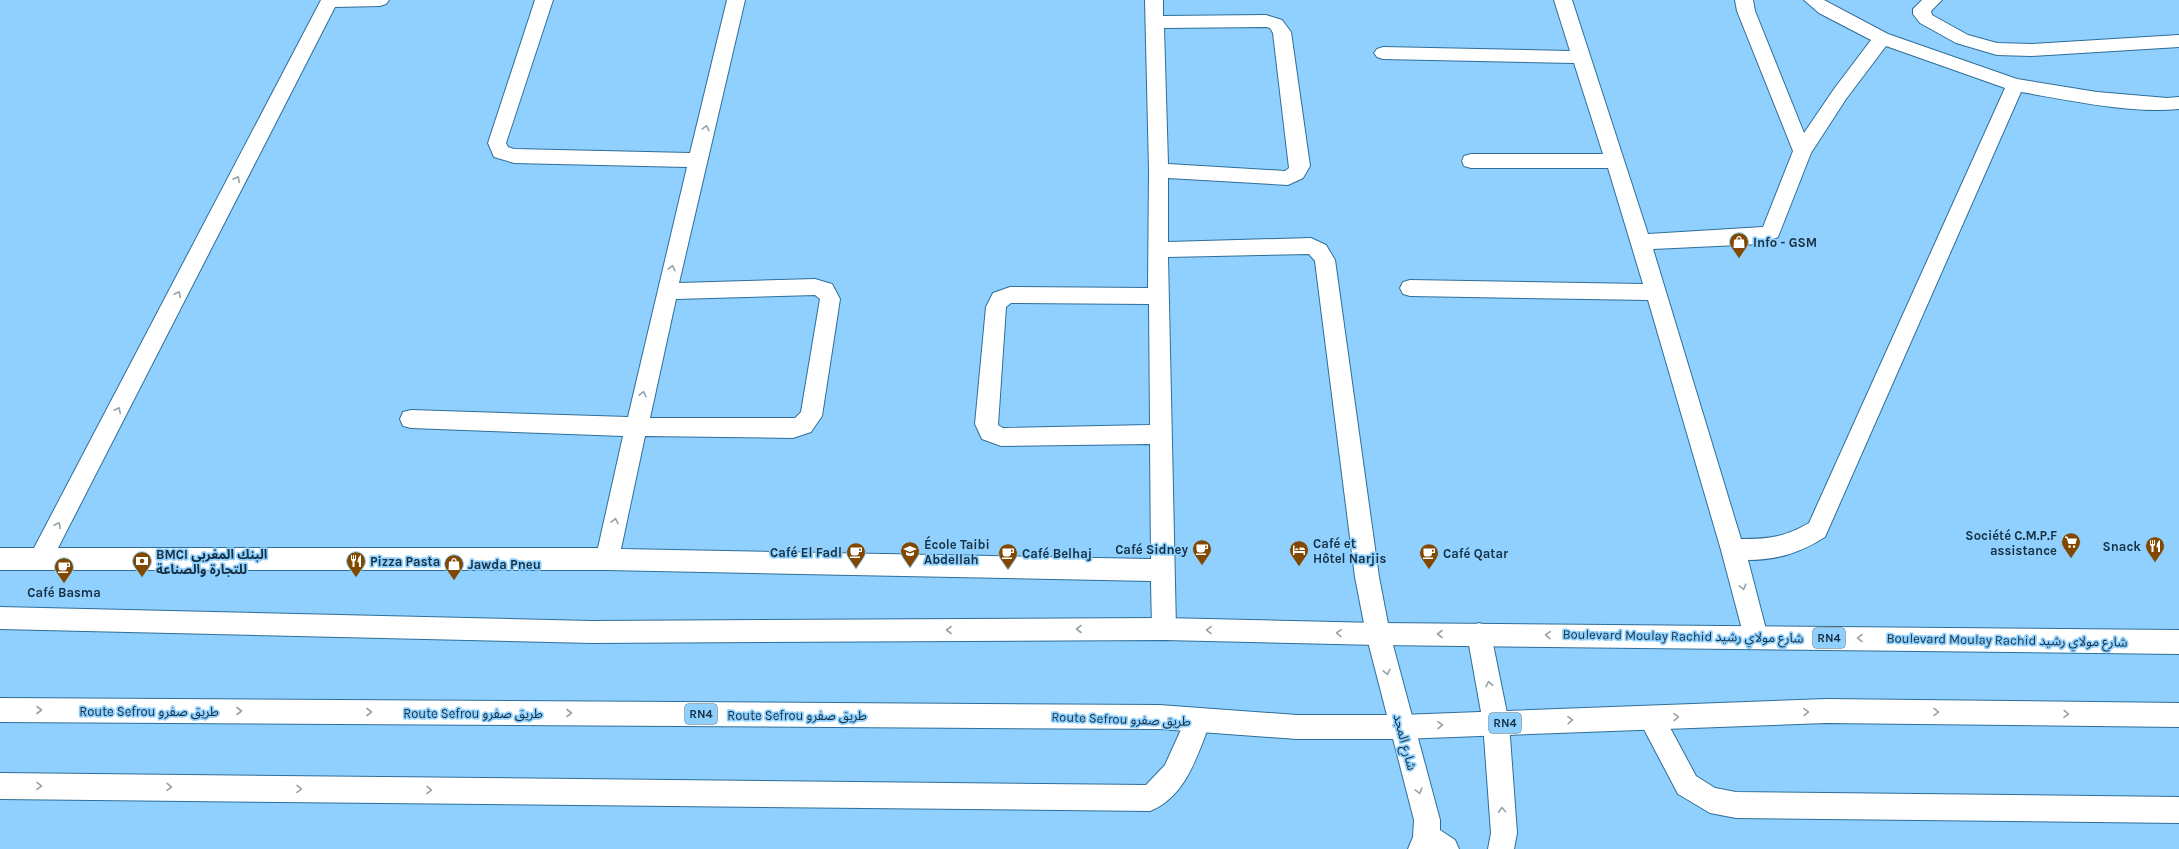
<svg xmlns="http://www.w3.org/2000/svg" width="2179" height="849" font-family="Karla,'Noto Sans Arabic',sans-serif">
<rect width="100%" height="100%" fill="#90d0ff"/>
<g fill="none" stroke-linecap="round" stroke-linejoin="round">
<defs>
<g id="minor">
<path d="M 321,0 L 389,0 L 386,4 L 380,6 L 335,7 L 58,548 L 598,548 L 623,436 L 411,428 L 403,426 L 400,419 L 403,412 L 411,410 L 628,417 L 687,167 L 514,163 L 494,157 L 488,143 L 535,0 L 553,0 L 506,143 L 508,147 L 514,149 L 690,153 L 727,0 L 745,0 L 679,283 L 815,279 L 832,284 L 840,299 L 822,416 L 811,432 L 793,438 L 645,436 L 621,549 L 1151,559 L 1150,444 L 1001,446 L 982,439 L 975,424 L 986,307 L 993,293 L 1010,287 L 1148,288 L 1149,170 L 1145,0 L 1163,0 L 1163,16 L 1266,15 L 1282,20 L 1291,32 L 1310,166 L 1303,178 L 1288,185 L 1168,178 L 1168,242 L 1311,238 L 1326,245 L 1335,260 L 1379,577 L 1390,634 L 1440,820 L 1440,830 L 1455,840 L 1459,849 L 1408,849 L 1413,837 L 1414,820 L 1366,634 L 1355,577 L 1315,261 L 1309,254 L 1168,257 L 1176,629 L 1173,637 L 1164,640 L 1155,637 L 1152,629 L 1151,581 L 607,570 L 0,570 L 0,548 L 34,548 ZM 1266,27 L 1270,28 L 1273,33 L 1289,168 L 1285,171 L 1168,164 L 1164,28 ZM 815,295 L 820,299 L 801,412 L 795,418 L 650,418 L 676,299 ZM 1011,303 L 1149,304 L 1150,425 L 1003,428 L 998,425 L 1006,307 Z"/>
<path d="M 1554,0 L 1572,0 L 1648,234 L 1763,227 L 1793,151 L 1737,11 L 1735,0 L 1753,0 L 1755,11 L 1804,133 L 1834,89 L 1871,40 L 1819,13 L 1804,0 L 1824,0 L 1888,34 L 2017,79 L 2097,92 L 2167,98 L 2179,97 L 2179,109 C 2131,114 2069,100 2021,92 L 1825,537 C 1800,553 1777,560 1748,560 L 1768,637 L 1765,645 L 1756,649 L 1747,645 L 1744,637 L 1721,550 L 1648,300 L 1410,296 L 1403,294 L 1400,288 L 1403,282 L 1410,280 L 1643,284 L 1608,168 L 1471,168 L 1464,166 L 1462,161 L 1464,156 L 1471,154 L 1603,154 L 1574,63 L 1383,59 L 1377,57 L 1374,53 L 1377,49 L 1383,47 L 1570,51 ZM 1886,46 L 2005,88 L 1809,523 C 1785,537 1769,539 1741,539 L 1653,249 L 1760,244 L 1778,237 L 1811,153 L 1846,99 Z"/>
<polygon points="1922,0 1942,0 1931,11 1932,15 1968,35 1997,43 2031,44 2179,35 2179,47 2031,56 1997,55 1956,43 1920,23 1913,14 1913,9"/>
<polygon points="1479,623 1488,626 1491,634 1509,723 1517,833 1514,849 1488,849 1491,833 1483,723 1467,634 1470,626"/>
<polygon points="1651,706 1660,709 1696,776 1715,788 1736,792 2179,797 2179,823 1736,818 1710,813 1678,794 1638,718 1642,709"/>
<path d="M 1198,709 L 1207,712 L 1211,721 C 1197,755 1187,796 1150,811 L 0,799 L 0,773 L 1146,785 L 1165,765 L 1189,712 Z"/>
</g>
<g id="primary">
<polygon points="0,607 591,621 1164,618 1378,623 2179,630 2179,654 1378,645 1164,640 591,643 0,629"/>
<polygon points="0,698 1159,705 1297,715 1401,715 1826,699 2179,703 2179,727 1826,723 1401,739 1297,739 1159,729 0,722"/>
</g>
</defs>
<use href="#minor" stroke="#2f6e98" stroke-width="2"/>
<use href="#primary" stroke="#2f6e98" stroke-width="2"/>
<use href="#minor" fill="#fff" fill-rule="evenodd"/>
<use href="#primary" fill="#fff" fill-rule="evenodd"/>
</g>
<defs><path id="oneway-chevron" d="M-2-3.5L2.5 0L-2 3.5" fill="none" stroke-width="1.6" stroke-linecap="round" stroke-linejoin="round"/></defs>
<g stroke="#96a2aa">
<use href="#oneway-chevron" transform="translate(706 128) rotate(-77)"/>
<use href="#oneway-chevron" transform="translate(237 179) rotate(-63)"/>
<use href="#oneway-chevron" transform="translate(672 268) rotate(-77)"/>
<use href="#oneway-chevron" transform="translate(178 294) rotate(-63)"/>
<use href="#oneway-chevron" transform="translate(643 394) rotate(-77)"/>
<use href="#oneway-chevron" transform="translate(118 410) rotate(-63)"/>
<use href="#oneway-chevron" transform="translate(615 521) rotate(-78)"/>
<use href="#oneway-chevron" transform="translate(58 525) rotate(-63)"/>
<use href="#oneway-chevron" transform="translate(1743 587) rotate(75)"/>
<use href="#oneway-chevron" transform="translate(1079 629) rotate(180)"/>
<use href="#oneway-chevron" transform="translate(949 630) rotate(180)"/>
<use href="#oneway-chevron" transform="translate(1209 630) rotate(-179)"/>
<use href="#oneway-chevron" transform="translate(1339 633) rotate(-179)"/>
<use href="#oneway-chevron" transform="translate(1440 634) rotate(-180)"/>
<use href="#oneway-chevron" transform="translate(1548 635) rotate(-179)"/>
<use href="#oneway-chevron" transform="translate(1860 638) rotate(-179)"/>
<use href="#oneway-chevron" transform="translate(1387 672) rotate(76)"/>
<use href="#oneway-chevron" transform="translate(1489 684) rotate(-101)"/>
<use href="#oneway-chevron" transform="translate(39 710)"/>
<use href="#oneway-chevron" transform="translate(239 711)"/>
<use href="#oneway-chevron" transform="translate(369 712)"/>
<use href="#oneway-chevron" transform="translate(1806 712) rotate(-2)"/>
<use href="#oneway-chevron" transform="translate(1936 712) rotate(1)"/>
<use href="#oneway-chevron" transform="translate(569 713)"/>
<use href="#oneway-chevron" transform="translate(2066 714) rotate(1)"/>
<use href="#oneway-chevron" transform="translate(1676 717) rotate(-1)"/>
<use href="#oneway-chevron" transform="translate(1570 720) rotate(-2)"/>
<use href="#oneway-chevron" transform="translate(1440 725) rotate(-2)"/>
<use href="#oneway-chevron" transform="translate(39 786) rotate(1)"/>
<use href="#oneway-chevron" transform="translate(169 787) rotate(1)"/>
<use href="#oneway-chevron" transform="translate(299 789) rotate(1)"/>
<use href="#oneway-chevron" transform="translate(429 790) rotate(1)"/>
<use href="#oneway-chevron" transform="translate(1419 791) rotate(75)"/>
<use href="#oneway-chevron" transform="translate(1502 810) rotate(-94)"/>
</g>
<defs>
<symbol id="shop-pin" viewBox="-11 -11 22 30"><path d="M0 17L-7.5 6A9.5 9.5 0 1 1 7.5 6Z" fill="#834800" stroke="#90d0ff"/><path d="M-5-2.5h2.3a2.7 3.5 0 0 1 5.4 0H5L5.5 6h-11ZM-1.5-2.5h3a1.5 2.3 0 0 0-3 0Z" fill="#fff"/></symbol>
<symbol id="supermarket-pin" viewBox="-11 -11 22 30"><path d="M0 17L-7.5 6A9.5 9.5 0 1 1 7.5 6Z" fill="#834800" stroke="#90d0ff"/><path d="M-6-5.5h2.5l.6 2H6L4.5 2H-2.5L-4.4-4H-6ZM-1.5 3.2a1.3 1.3 0 1 0 .1 0ZM3 3.2a1.3 1.3 0 1 0 .1 0Z" fill="#fff"/></symbol>
<symbol id="restaurant-pin" viewBox="-11 -11 22 30"><path d="M0 17L-7.5 6A9.5 9.5 0 1 1 7.5 6Z" fill="#834800" stroke="#90d0ff"/><path d="M-5-6h1v4h1v-4h1v4h1v-4h1v5L-1.5 .5V6h-2V.5L-5-1ZM5-6V6H3V1.5H1.5Q1.5-4 5-6Z" fill="#fff"/></symbol>
<symbol id="cafe-pin" viewBox="-11 -11 22 30"><path d="M0 17L-7.5 6A9.5 9.5 0 1 1 7.5 6Z" fill="#834800" stroke="#90d0ff"/><path d="M-5.5-4.5H6V0H3Q3 3.5 0 3.5H-2.5Q-5.5 3.5-5.5 0ZM3-3.2v2h1.7v-2ZM-6 4.5H4V6H-6Z" fill="#fff"/></symbol>
<symbol id="hotel-pin" viewBox="-11 -11 22 30"><path d="M0 17L-7.5 6A9.5 9.5 0 1 1 7.5 6Z" fill="#834800" stroke="#90d0ff"/><path d="M-6-4.5h1.5V1H6V5H4.5V3h-9V5H-6ZM-4 0a1.8 1.8 0 1 1 3.6 0ZM.5 0V-2.5h3Q6-2.5 6 0Z" fill="#fff"/></symbol>
<symbol id="school-pin" viewBox="-11 -11 22 30"><path d="M0 17L-7.5 6A9.5 9.5 0 1 1 7.5 6Z" fill="#834800" stroke="#90d0ff"/><path d="M0-5L7-2L0 1L-7-2ZM-4 1L0 2.5L4 1V4Q0 6-4 4Z" fill="#fff"/></symbol>
<symbol id="bank-pin" viewBox="-11 -11 22 30"><path d="M0 17L-7.5 6A9.5 9.5 0 1 1 7.5 6Z" fill="#834800" stroke="#90d0ff"/><path d="M-6-4H6V4H-6ZM0-2.3a2.3 2.3 0 1 0 0 4.6a2.3 2.3 0 1 0 0-4.6Z" fill="#fff"/></symbol>
</defs>
<g fill-rule="evenodd">
<use href="#shop-pin" x="1728" y="231" width="22" height="30"/>
<use href="#supermarket-pin" x="2060" y="531" width="22" height="30"/>
<use href="#restaurant-pin" x="2144" y="535" width="22" height="30"/>
<use href="#cafe-pin" x="1191" y="538" width="22" height="30"/>
<use href="#hotel-pin" x="1288" y="539" width="22" height="30"/>
<use href="#school-pin" x="899" y="540" width="22" height="30"/>
<use href="#cafe-pin" x="845" y="541" width="22" height="30"/>
<use href="#cafe-pin" x="997" y="542" width="22" height="30"/>
<use href="#cafe-pin" x="1418" y="542" width="22" height="30"/>
<use href="#bank-pin" x="131" y="550" width="22" height="30"/>
<use href="#restaurant-pin" x="345" y="550" width="22" height="30"/>
<use href="#shop-pin" x="443" y="553" width="22" height="30"/>
<use href="#cafe-pin" x="53" y="556" width="22" height="30"/>
</g>
<g text-anchor="middle" dominant-baseline="central" stroke-width="3.5" stroke-linejoin="round" paint-order="stroke">
<g fill="#90d0ff" stroke="#3b607b" stroke-width="1">
<rect x="1813" y="628" width="32" height="20" rx="3"/>
<rect x="685" y="704" width="32" height="20" rx="3"/>
<rect x="1489" y="713" width="32" height="20" rx="3"/>
</g>
<g font-size="12" font-weight="bold" fill="#163042">
<text x="1829" y="638">RN4</text>
<text x="701" y="714">RN4</text>
<text x="1505" y="723">RN4</text>
</g>
<g font-size="13" font-weight="bold" fill="#163042" stroke="#90d0ff" text-anchor="start">
<text x="1753" y="242">Info - GSM</text>
<text x="2057" y="535" text-anchor="end">Société C.M.P.F<tspan x="2057" dy="15">assistance</tspan></text>
<text x="1313" y="543">Café et<tspan x="1313" dy="15">Hôtel Narjis</tspan></text>
<text x="924" y="544">École Taibi<tspan x="924" dy="15">Abdellah</tspan></text>
<text x="2141" y="546" text-anchor="end">Snack</text>
<text x="1188" y="549" text-anchor="end">Café Sidney</text>
<text x="842" y="552" text-anchor="end">Café El Fadl</text>
<text x="1022" y="553">Café Belhaj</text>
<text x="1443" y="553">Café Qatar</text>
<text x="156" y="554">BMCI البنك المغربي<tspan x="156" dy="15">للتجارة والصناعة</tspan></text>
<text x="370" y="561">Pizza Pasta</text>
<text x="468" y="564">Jawda Pneu</text>
<text x="64" y="592" text-anchor="middle">Café Basma</text>
</g>
<g font-size="13" fill="#163042" stroke="#90d0ff">
<text transform="translate(1683 636) rotate(1)">Boulevard Moulay Rachid شارع مولاي رشيد</text>
<text transform="translate(2007 640) rotate(1)">Boulevard Moulay Rachid شارع مولاي رشيد</text>
<text x="149" y="711">Route Sefrou طريق صفرو</text>
<text x="473" y="713">Route Sefrou طريق صفرو</text>
<text x="797" y="715">Route Sefrou طريق صفرو</text>
<text transform="translate(1121 719) rotate(2)">Route Sefrou طريق صفرو</text>
<text transform="translate(1405 742) rotate(75)">شارع المجد</text>
</g>
</g>
</svg>
